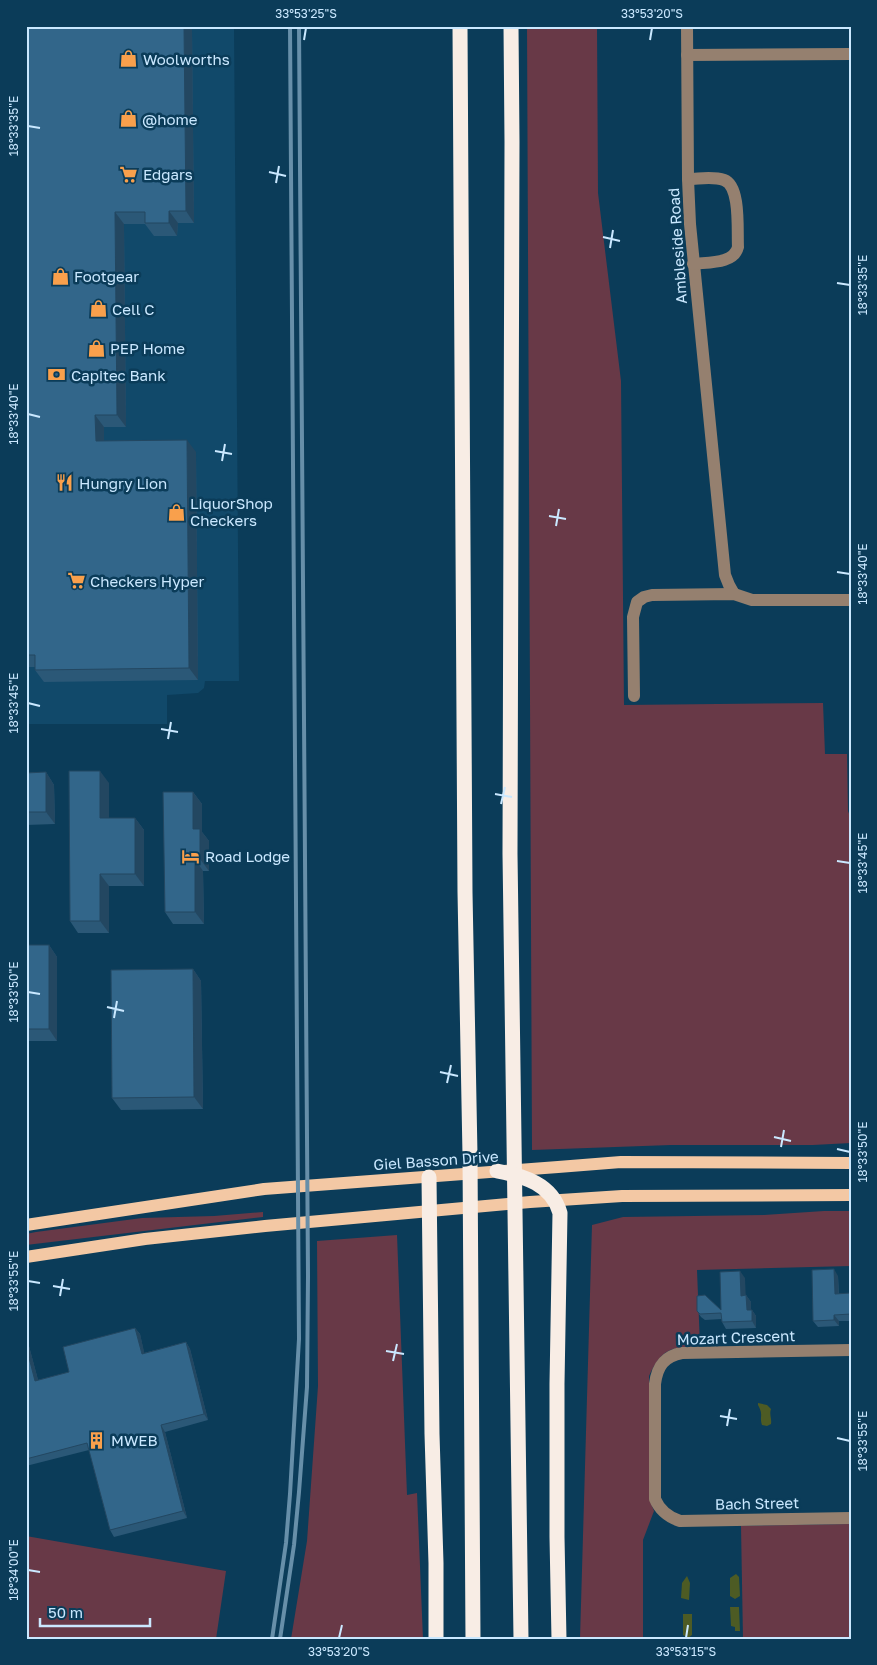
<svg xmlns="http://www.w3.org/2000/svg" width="877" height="1665" font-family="'Golos Text',sans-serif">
<rect width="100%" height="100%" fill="#0b3c59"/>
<polygon fill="#11496a" points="26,26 234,26 239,681 205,681 204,688 198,693 167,695 167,724 26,724"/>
<g fill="#683947">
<polygon points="527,26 597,26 598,193 621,381 624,705 823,703 825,754 847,754 848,811 851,819 851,1143 813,1145 671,1145 532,1150"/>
<path d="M 824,1211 L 851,1211 L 851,1266 L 697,1270 L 700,1346 C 671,1347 662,1348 649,1376 L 650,1501 L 654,1511 L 643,1540 L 643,1639 L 580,1639 L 592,1225 L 623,1217 L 764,1215 Z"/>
<polygon points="263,1212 263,1217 26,1245 26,1234 36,1232 142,1218 214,1216"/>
<polygon points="397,1235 407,1495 417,1493 423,1639 291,1639 307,1541 318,1386 317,1241"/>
<polygon points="851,1524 851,1639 743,1639 741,1526"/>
<polygon points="26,1536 226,1571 216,1639 26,1639"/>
</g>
<g fill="#4d5b24">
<path d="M 758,1403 L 767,1405 L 771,1409 C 769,1414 772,1419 771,1424 L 767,1426 L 762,1425 C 759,1416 764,1416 758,1405 Z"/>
<polygon points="736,1574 739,1577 740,1596 735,1599 730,1596 730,1578"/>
<polygon points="687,1576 690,1583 689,1600 681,1598 682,1583"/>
<polygon points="730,1607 739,1607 740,1631 735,1631 735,1627 731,1626"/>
<polygon points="683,1614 692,1614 692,1635 688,1638 683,1635"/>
</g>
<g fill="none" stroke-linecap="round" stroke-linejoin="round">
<g stroke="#95806f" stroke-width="12">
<polyline points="687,26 688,179 690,224 725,575 729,585 734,594"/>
<polyline points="687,55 851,54"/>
<path d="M 688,179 C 699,179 713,176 724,180 C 741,186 737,231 738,247 C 734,264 708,262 693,264"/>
<polyline points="634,696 633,617 637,602 644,597 652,595 734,594 752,600 851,600"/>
<path d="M 851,1350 L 682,1353 C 664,1356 657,1367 655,1384 L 655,1499 C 660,1511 668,1517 680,1521 L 851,1518"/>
</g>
<g stroke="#f3c8a4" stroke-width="12">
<polyline points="26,1225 264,1189 558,1167 621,1162 851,1163"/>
<polyline points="26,1257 145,1239 265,1226 530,1202 622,1196 851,1195"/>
</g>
<g stroke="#f8ede5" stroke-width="15">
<polyline points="460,26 465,892 470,1155 473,1639"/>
<polyline points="511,26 512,142 510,854 521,1639"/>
<path d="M 497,1171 C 524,1176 552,1184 560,1213 L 557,1384 L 557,1537 L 559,1639"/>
<polyline points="429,1177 432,1434 436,1563 436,1639"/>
</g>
<g stroke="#678fa9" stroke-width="4">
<polyline points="272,1639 286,1543 290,1494 299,1339 290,26"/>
<polyline points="280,1639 294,1545 299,1492 307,1387 308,1276 299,26"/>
</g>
</g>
<g fill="#2b5877">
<polygon points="26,26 192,28 194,223 178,223 177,236 154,236 145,224 124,224 126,427 104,427 104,441 196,452 198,680 44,682 35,670 35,667 26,667"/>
<polygon points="46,772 54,785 55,824 26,825 26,773"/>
<polygon points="109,783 109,818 135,818 144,830 144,886 109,886 109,933 78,933 70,921"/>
<polygon points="193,792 202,804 202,832 209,841 209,871 203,871 204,924 173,924 165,912"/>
<polygon points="26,945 49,945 57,957 57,1041 26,1041"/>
<polygon points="193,969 201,981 203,1109 121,1110 112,1098"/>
<polygon points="838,1276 839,1294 851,1293 851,1321 839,1321 839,1326 818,1327 813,1321"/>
<polygon points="745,1278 745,1295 746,1295 751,1302 751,1310 752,1310 756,1316 756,1328 726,1329 722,1322 722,1319 705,1320 701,1317 697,1311 721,1310"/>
<polygon points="135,1328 140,1334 144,1353 186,1342 190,1349 208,1420 165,1432 187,1518 114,1537 110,1530 89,1450 26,1466 26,1335 38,1380 69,1372"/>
</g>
<g fill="#234761">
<polygon points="184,26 191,26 192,28 194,223 186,211"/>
<polygon points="169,211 178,223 177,236 169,223"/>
<polygon points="115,212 124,224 126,427 117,415"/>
<polygon points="95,415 104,427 104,454 96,441"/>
<polygon points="187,440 196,452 198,680 189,668"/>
<polygon points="100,771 109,783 109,830 100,818"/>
<polygon points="46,772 54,785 55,824 46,812"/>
<polygon points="193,792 202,804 202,832 209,841 209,871 200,859 193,829"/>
<polygon points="135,818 144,830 144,886 135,874"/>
<polygon points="195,859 203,871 204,924 195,912"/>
<polygon points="100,874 109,886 109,933 100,921"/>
<polygon points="49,945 57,957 57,1041 49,1029"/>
<polygon points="193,969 201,981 203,1109 194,1097"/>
<polygon points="834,1269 838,1276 839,1300 835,1294"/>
<polygon points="740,1271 745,1278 746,1302 741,1296"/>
<polygon points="746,1295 751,1302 751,1316 747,1310"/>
<polygon points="752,1310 756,1316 756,1328 752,1321"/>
<polygon points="834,1315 839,1321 839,1326 834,1320"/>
<polygon points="135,1328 140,1334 146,1360 142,1354"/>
<polygon points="26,1335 40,1387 35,1381 26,1346"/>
<polygon points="186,1342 190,1349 208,1420 204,1414"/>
<polygon points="161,1425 165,1432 187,1518 183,1511"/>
</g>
<g fill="#32668a" stroke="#234761">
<polygon points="26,26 184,26 186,211 169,211 169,223 145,223 145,212 115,212 117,415 95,415 96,441 187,440 189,668 35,670 35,655 26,655"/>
<polygon points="69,771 100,771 100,818 135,818 135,874 100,874 100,921 70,921"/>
<polygon points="46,772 46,812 26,812 26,773"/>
<polygon points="163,792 193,792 193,829 200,829 200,859 195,859 195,912 165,912"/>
<rect x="26" y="945" width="23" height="84"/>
<polygon points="193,969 194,1097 112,1098 111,970"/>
<polygon points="834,1269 835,1294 851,1293 851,1314 834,1315 834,1320 813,1321 812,1270"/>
<polygon points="740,1271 741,1296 746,1295 747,1310 752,1310 752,1321 722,1322 721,1313 700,1314 697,1311 697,1296 705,1295 721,1310 720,1272"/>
<polygon points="135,1328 142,1354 186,1342 204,1414 161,1425 183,1511 110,1530 87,1443 26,1459 26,1346 35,1381 69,1372 63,1347"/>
</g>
<path fill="none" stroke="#cae8ff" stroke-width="2" d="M 304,40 L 306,28M 650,40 L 652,28M 28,126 L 40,128M 269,172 L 286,176M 276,183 L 279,166M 603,237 L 620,241M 610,248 L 613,230M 837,283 L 850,285M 28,414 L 40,417M 215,451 L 232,454M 222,461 L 225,444M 549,516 L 566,519M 556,526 L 559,509M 837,572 L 850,574M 28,703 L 40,706M 161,729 L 178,732M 168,739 L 171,722M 495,794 L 512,797M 501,804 L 505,787M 837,861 L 850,863M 28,992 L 40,994M 107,1007 L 124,1011M 114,1018 L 117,1001M 440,1072 L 458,1076M 447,1083 L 451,1065M 774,1137 L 791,1141M 781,1147 L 784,1130M 837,1149 L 850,1152M 28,1281 L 40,1283M 53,1286 L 70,1289M 60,1296 L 63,1279M 386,1351 L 404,1354M 393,1361 L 397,1344M 720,1416 L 737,1419M 727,1426 L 730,1409M 837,1438 L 850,1441M 28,1570 L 40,1572M 339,1638 L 342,1625M 686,1638 L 688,1625"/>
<defs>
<symbol id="shop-bare" viewBox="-9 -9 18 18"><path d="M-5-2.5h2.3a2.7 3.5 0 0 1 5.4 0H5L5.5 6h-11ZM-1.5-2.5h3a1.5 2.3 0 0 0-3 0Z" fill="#f9a04c" stroke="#0b3c59" stroke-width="2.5" paint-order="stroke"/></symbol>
<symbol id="supermarket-bare" viewBox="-9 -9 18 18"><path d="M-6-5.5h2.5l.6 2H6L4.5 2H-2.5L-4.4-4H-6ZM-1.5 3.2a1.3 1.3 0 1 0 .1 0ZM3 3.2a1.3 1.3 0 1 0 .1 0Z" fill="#f9a04c" stroke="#0b3c59" stroke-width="2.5" paint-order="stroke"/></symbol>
<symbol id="bank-bare" viewBox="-9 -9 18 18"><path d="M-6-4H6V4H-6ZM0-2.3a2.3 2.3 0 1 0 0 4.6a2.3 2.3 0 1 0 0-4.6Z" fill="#f9a04c" stroke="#0b3c59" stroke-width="2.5" paint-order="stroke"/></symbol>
<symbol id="restaurant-bare" viewBox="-9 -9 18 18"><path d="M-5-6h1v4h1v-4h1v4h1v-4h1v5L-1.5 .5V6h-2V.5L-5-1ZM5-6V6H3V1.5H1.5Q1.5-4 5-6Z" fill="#f9a04c" stroke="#0b3c59" stroke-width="2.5" paint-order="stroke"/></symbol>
<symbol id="hotel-bare" viewBox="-9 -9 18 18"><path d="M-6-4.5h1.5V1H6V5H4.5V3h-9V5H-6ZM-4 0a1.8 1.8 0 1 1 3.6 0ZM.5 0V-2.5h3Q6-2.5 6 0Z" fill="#f9a04c" stroke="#0b3c59" stroke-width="2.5" paint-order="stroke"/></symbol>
<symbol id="building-bare" viewBox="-9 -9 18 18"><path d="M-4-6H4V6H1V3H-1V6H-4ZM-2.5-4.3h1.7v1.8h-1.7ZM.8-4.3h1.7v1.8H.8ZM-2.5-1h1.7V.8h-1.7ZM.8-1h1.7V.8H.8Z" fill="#f9a04c" stroke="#0b3c59" stroke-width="2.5" paint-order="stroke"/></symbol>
</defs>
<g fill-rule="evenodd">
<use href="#shop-bare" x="116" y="46" width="25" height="25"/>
<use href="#shop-bare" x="116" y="106" width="25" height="25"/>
<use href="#supermarket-bare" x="116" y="162" width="25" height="25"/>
<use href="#shop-bare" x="48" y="264" width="25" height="25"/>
<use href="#shop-bare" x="86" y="296" width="25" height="25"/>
<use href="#shop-bare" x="84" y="336" width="25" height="25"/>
<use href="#bank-bare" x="44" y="362" width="25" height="25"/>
<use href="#restaurant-bare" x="52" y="470" width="25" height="25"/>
<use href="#shop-bare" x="164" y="500" width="25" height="25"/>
<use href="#supermarket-bare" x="64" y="568" width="25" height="25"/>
<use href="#hotel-bare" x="178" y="844" width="25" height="25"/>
<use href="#building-bare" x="84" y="1428" width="25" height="25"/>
</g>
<g text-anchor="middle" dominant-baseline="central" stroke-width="5" stroke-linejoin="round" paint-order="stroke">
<g font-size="15" fill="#cae8ff" stroke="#0b3c59" text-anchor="start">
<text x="143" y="59">Woolworths</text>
<text x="142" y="119">@home</text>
<text x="143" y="174">Edgars</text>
<text x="74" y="276">Footgear</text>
<text x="112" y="309">Cell C</text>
<text x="110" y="348">PEP Home</text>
<text x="71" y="375">Capitec Bank</text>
<text x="79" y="483">Hungry Lion</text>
<text x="190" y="503">LiquorShop<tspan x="190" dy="17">Checkers</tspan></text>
<text x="90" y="581">Checkers Hyper</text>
<text x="205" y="856">Road Lodge</text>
<text x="111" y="1440">MWEB</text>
</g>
<g font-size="15" fill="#cae8ff" stroke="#0b3c59">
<text transform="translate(677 246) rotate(-94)">Ambleside Road</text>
<text transform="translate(436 1160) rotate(-4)">Giel Basson Drive</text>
<text transform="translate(736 1337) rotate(-2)">Mozart Crescent</text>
<text transform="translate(757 1503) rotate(-1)">Bach Street</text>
</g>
</g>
<rect width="877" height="1665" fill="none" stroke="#0b3c59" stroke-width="55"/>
<path d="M40 1618v8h110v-8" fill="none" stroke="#cae8ff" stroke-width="2.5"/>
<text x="48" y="1618" font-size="15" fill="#cae8ff" stroke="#0b3c59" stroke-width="4" paint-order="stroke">50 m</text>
<rect x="28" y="28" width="822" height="1610" fill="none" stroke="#cae8ff" stroke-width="2"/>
<g font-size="12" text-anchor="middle" fill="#cae8ff">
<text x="306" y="18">33°53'25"S</text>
<text x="652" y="18">33°53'20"S</text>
<text transform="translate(14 126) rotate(-90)" y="4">18°33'35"E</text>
<text transform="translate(863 285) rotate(-90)" y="4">18°33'35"E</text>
<text transform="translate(14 414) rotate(-90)" y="4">18°33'40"E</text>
<text transform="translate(863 574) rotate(-90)" y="4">18°33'40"E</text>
<text transform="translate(14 703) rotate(-90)" y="4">18°33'45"E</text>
<text transform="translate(863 863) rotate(-90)" y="4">18°33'45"E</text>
<text transform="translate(14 992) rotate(-90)" y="4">18°33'50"E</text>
<text transform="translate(863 1152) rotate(-90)" y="4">18°33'50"E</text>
<text transform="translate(14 1281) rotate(-90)" y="4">18°33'55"E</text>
<text transform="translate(863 1441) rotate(-90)" y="4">18°33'55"E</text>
<text transform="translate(14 1570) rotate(-90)" y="4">18°34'00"E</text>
<text x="339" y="1656">33°53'20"S</text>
<text x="686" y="1656">33°53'15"S</text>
</g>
</svg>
